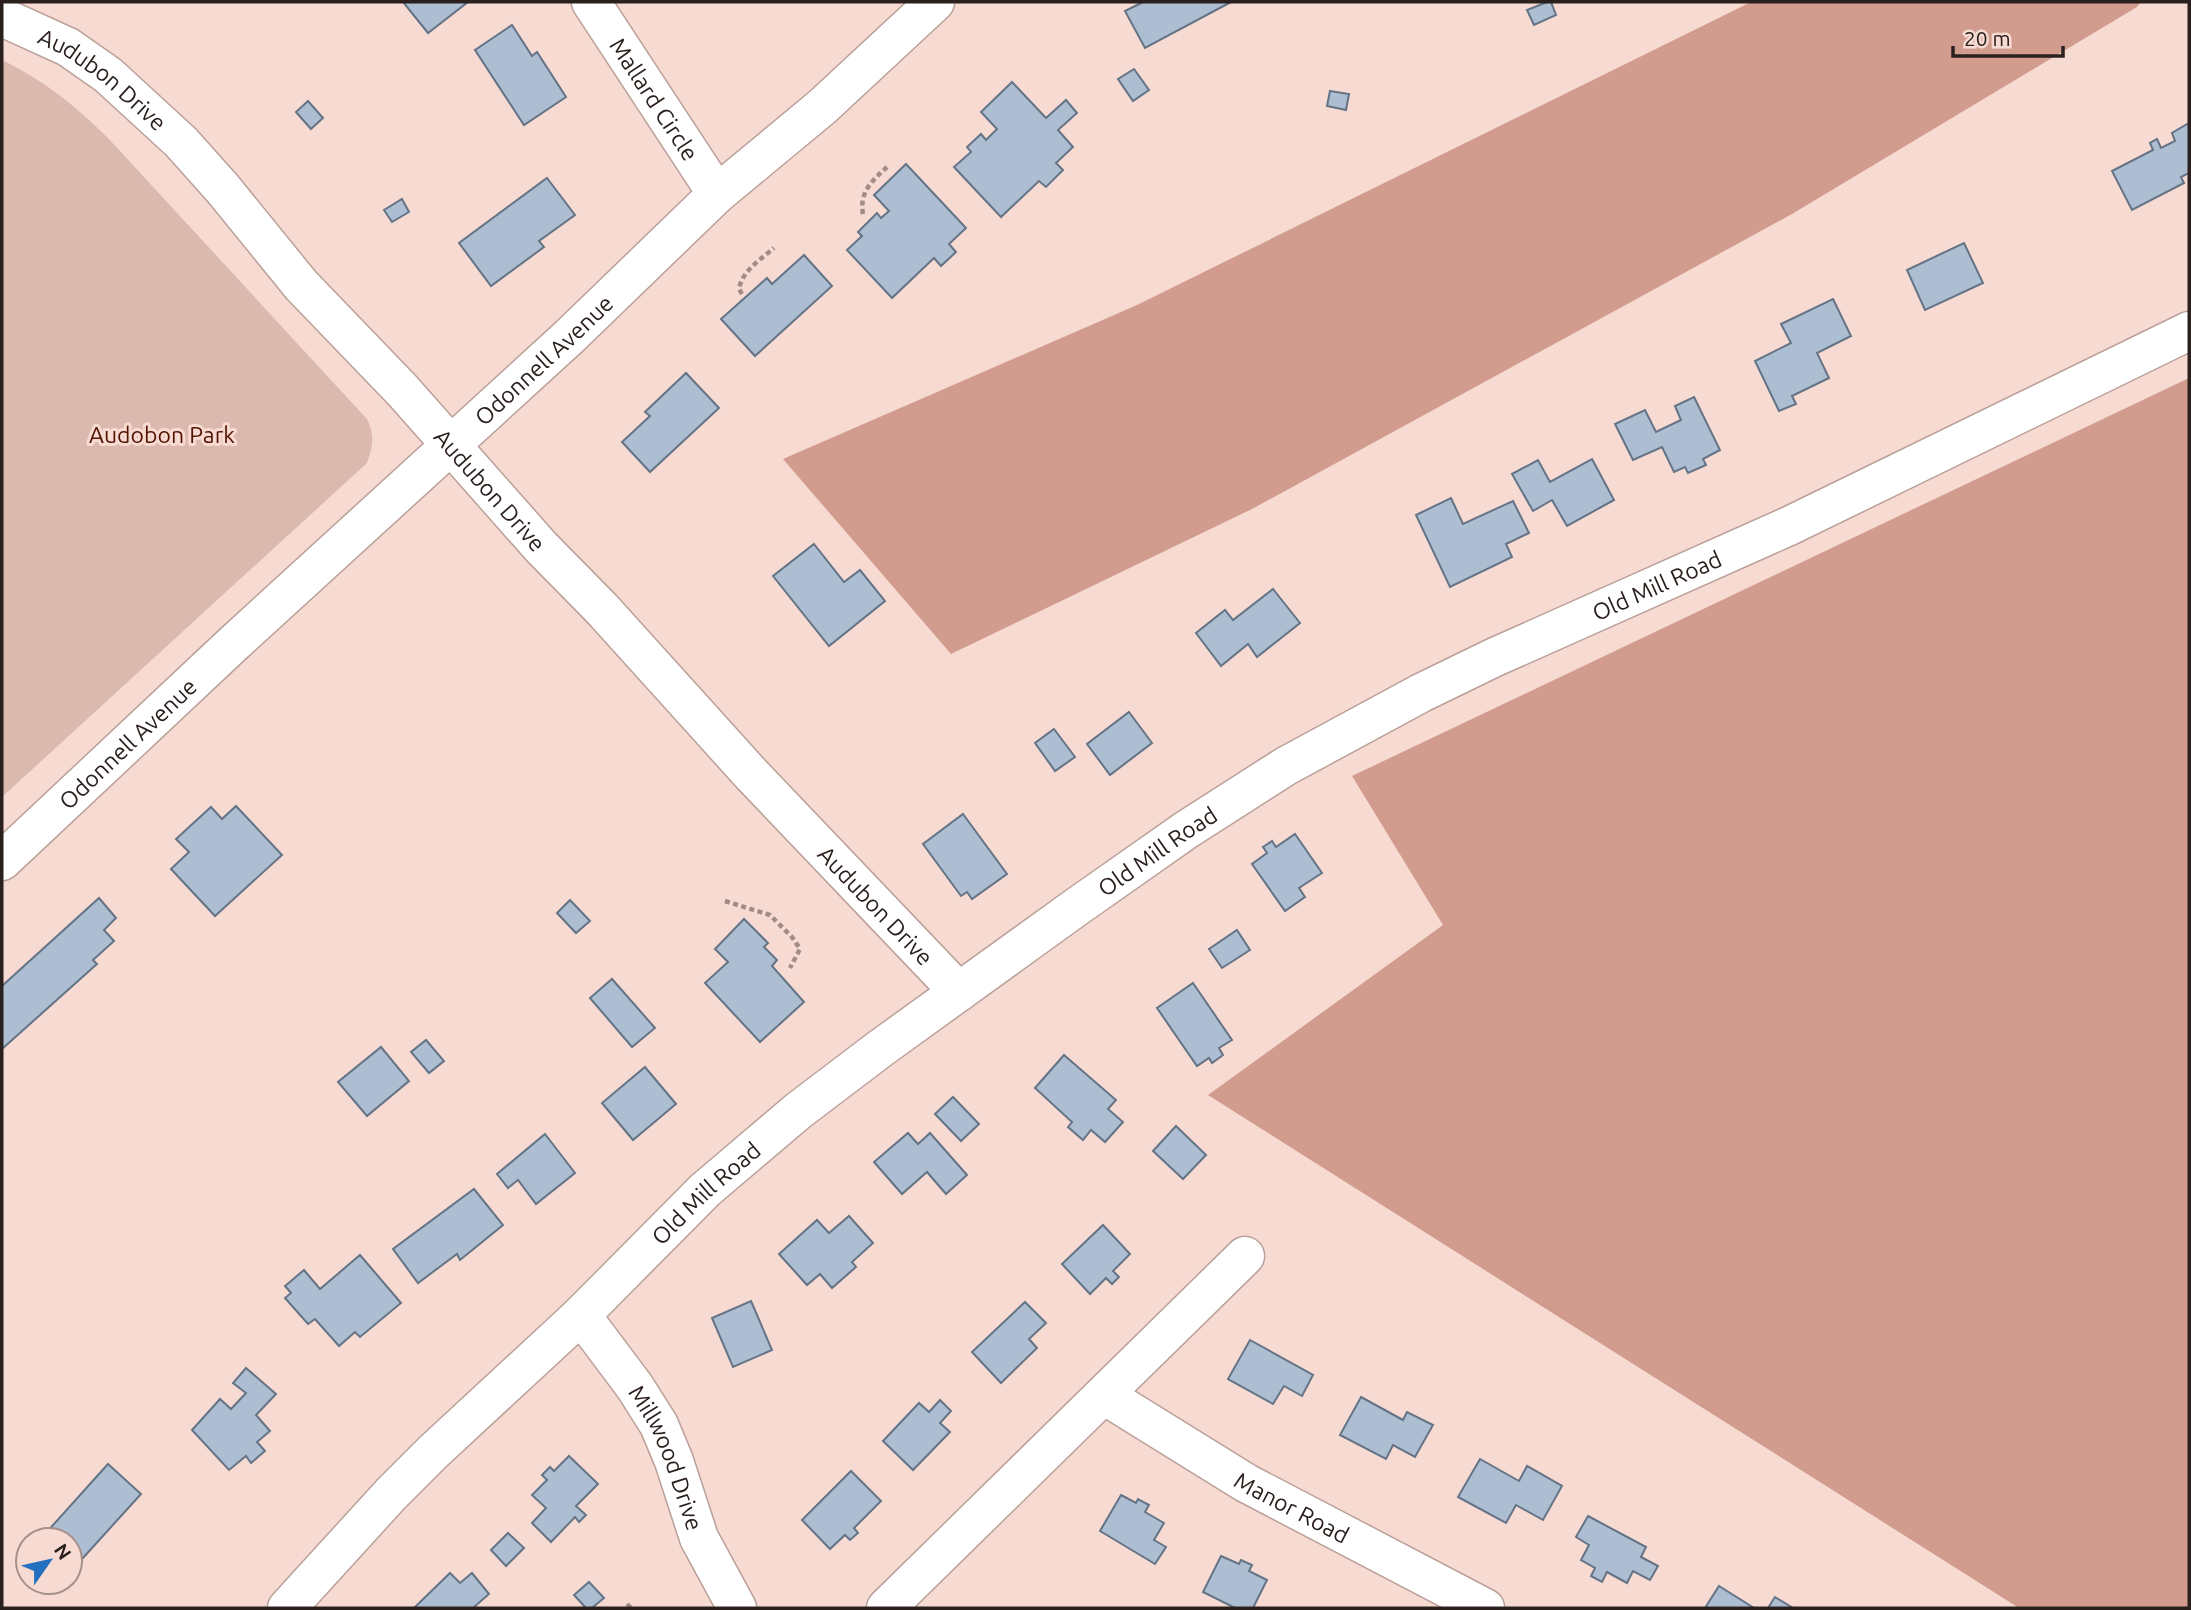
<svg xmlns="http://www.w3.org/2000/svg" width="2191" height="1610" font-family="Ubuntu,sans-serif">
<rect width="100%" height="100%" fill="#f7dbd3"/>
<path fill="#dcb9ae" d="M 2,60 C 45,81 74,105 108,138 L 367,419 C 375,435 373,446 367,463 L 2,797 Z"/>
<g fill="#d19c8d">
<polygon points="1751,2 2141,2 2137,7 1792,214 1252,509 951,654 783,459 1137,305"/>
<polygon points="2189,378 2189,1608 2019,1608 1208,1095 1443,925 1352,776"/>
</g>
<g fill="#aebed2" stroke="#647385" stroke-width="2">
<polygon points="403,2 468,2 428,33"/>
<polygon points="1143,2 1231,2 1145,48 1125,11"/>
<polygon points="1547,2 1551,2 1556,15 1534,25 1527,10"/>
<polygon points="512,25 532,56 537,52 566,97 524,125 475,50"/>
<polygon points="1134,69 1149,90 1133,101 1118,79"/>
<polygon points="1012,82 1046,118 1066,100 1077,113 1058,130 1073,147 1056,163 1063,170 1046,187 1039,181 1001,217 954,167 971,152 967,147 981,134 986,140 997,129 981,112"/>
<polygon points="1330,91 1349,94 1346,110 1327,106"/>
<polygon points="308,101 323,118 311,129 296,112"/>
<polygon points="2189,123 2189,173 2181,177 2184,183 2132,210 2112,171 2153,150 2150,143 2157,139 2161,148 2175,141 2172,133"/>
<polygon points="906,164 966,228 949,244 956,252 941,266 934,258 892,298 847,250 862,236 858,232 877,213 881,218 889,211 874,195"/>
<polygon points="547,178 575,215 539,241 544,247 491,286 459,243"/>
<polygon points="402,199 409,212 392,222 384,210"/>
<polygon points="1964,243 1983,283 1925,310 1907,270"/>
<polygon points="804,255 832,286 755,356 721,319 767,278 772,284"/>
<polygon points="1833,299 1851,336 1817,353 1829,378 1792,396 1796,404 1779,411 1755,361 1791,343 1781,324"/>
<polygon points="686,373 719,408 650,472 622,442 650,416 645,412"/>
<polygon points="1694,397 1720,450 1703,459 1706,465 1688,473 1685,467 1674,472 1662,447 1633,460 1615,424 1645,410 1656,432 1681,420 1675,406"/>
<polygon points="1592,459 1614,500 1567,526 1552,500 1533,511 1512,474 1538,460 1550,482"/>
<polygon points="1451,498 1463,524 1513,501 1529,533 1506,544 1512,557 1450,587 1416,515"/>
<polygon points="814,544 844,582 860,570 885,601 829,646 773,576"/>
<polygon points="1273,589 1300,623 1257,657 1248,644 1221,666 1196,633 1225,610 1233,620"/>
<polygon points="1129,712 1152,743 1110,775 1087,744"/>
<polygon points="1054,729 1075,757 1055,771 1035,743"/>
<polygon points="236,806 282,855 215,916 171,869 189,852 176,839 211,807 222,819"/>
<polygon points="963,814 1007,874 972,899 967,892 961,896 923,844"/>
<polygon points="1295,834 1322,873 1299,888 1305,897 1285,911 1252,864 1267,853 1263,847 1272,841 1276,847"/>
<polygon points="99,898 116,918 104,930 114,941 93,960 97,964 2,1049 2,986"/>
<polygon points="570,900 590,921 576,933 557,913"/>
<polygon points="744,919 768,943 764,947 777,960 772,966 804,1002 760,1042 705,983 728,962 715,949"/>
<polygon points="1237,930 1250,950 1222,968 1209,949"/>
<polygon points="612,979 655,1028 632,1047 590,998"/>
<polygon points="1193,983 1232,1040 1219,1048 1223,1055 1212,1063 1209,1058 1197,1066 1157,1008"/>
<polygon points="426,1040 444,1061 429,1073 411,1052"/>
<polygon points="381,1047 409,1081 367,1116 338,1082"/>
<polygon points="1064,1055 1116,1100 1108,1109 1123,1122 1105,1142 1091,1130 1083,1140 1068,1127 1072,1122 1035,1088"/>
<polygon points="645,1067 676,1104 633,1140 602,1103"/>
<polygon points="953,1097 979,1124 961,1141 935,1114"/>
<polygon points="1176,1126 1206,1155 1183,1179 1153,1151"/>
<polygon points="908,1133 918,1144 930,1133 967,1175 946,1194 927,1172 902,1194 874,1162"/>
<polygon points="545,1134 575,1173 536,1204 518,1180 508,1188 497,1174"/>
<polygon points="474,1189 503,1225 460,1260 457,1254 418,1283 393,1249"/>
<polygon points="849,1216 873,1243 852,1262 856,1267 832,1288 820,1274 807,1285 779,1254 817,1220 829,1233"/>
<polygon points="1103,1225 1130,1254 1113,1271 1119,1277 1112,1284 1106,1278 1090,1294 1062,1264"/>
<polygon points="360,1255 401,1303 360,1337 355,1332 339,1346 315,1319 308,1324 285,1298 291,1293 285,1286 304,1270 320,1289"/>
<polygon points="751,1301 772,1350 733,1367 712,1318"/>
<polygon points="1025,1302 1046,1323 1029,1339 1037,1348 1001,1383 972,1352"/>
<polygon points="1250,1340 1313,1375 1302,1396 1284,1386 1273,1404 1228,1379"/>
<polygon points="246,1368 276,1394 256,1415 270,1431 257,1442 265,1451 251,1463 246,1456 229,1470 192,1430 220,1399 231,1409 246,1393 233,1383"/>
<polygon points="1361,1397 1403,1420 1407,1412 1433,1425 1415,1457 1393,1445 1386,1459 1340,1435"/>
<polygon points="940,1400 951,1411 940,1423 950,1432 913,1470 883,1441 919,1403 929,1412"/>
<polygon points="569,1456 598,1484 576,1506 586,1515 579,1522 575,1517 551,1542 532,1523 546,1508 532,1495 547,1480 542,1475 550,1467 554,1471"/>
<polygon points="1480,1459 1519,1481 1527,1466 1562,1486 1543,1520 1516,1505 1506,1523 1458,1497"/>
<polygon points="108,1464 141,1494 82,1559 70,1549 70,1540 52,1540 45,1534"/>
<polygon points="851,1471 881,1501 854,1528 858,1533 850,1540 845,1535 830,1549 802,1520"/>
<polygon points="1121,1495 1136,1503 1138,1499 1149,1505 1145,1512 1164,1523 1154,1540 1166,1547 1155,1564 1100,1531"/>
<polygon points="1588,1516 1646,1547 1641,1557 1658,1566 1650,1580 1633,1571 1627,1583 1607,1572 1602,1582 1591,1576 1595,1568 1581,1560 1589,1545 1576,1537"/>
<polygon points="508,1533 524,1548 506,1566 491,1550"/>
<polygon points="1221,1556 1239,1564 1241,1560 1252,1565 1249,1571 1267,1580 1253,1608 1235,1608 1203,1592"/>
<polygon points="450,1573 460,1583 472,1573 489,1594 473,1608 416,1608 415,1607"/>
<polygon points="589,1582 604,1598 592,1608 586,1608 574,1595"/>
<polygon points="1719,1586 1754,1608 1705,1608"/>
<polygon points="1775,1597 1793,1608 1768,1608"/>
</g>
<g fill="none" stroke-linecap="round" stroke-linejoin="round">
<defs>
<g id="street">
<path id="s1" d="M 591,2 L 717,194"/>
<path id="s2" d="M 2,17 L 68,47 L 108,75 L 181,142 L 223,189 L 301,285 L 403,391 L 541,547 L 602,609 L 752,775 L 959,992"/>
<path id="s3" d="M 2,861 L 233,644 L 569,337 L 717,194 L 822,107 L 935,2"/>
<path id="s4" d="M 581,1315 L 635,1387 L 659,1425 L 674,1461 L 699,1538 L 737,1608"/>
<path id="s5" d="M 1104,1395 L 1246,1483 L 1485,1608"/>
<polyline points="886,1608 1245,1256"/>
</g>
<g id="secondary">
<path id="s6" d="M 287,1608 L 391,1494 L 433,1452 L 581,1315 L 705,1190 L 798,1111 L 881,1048 L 1075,908 L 1186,830 L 1286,766 L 1421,693 L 1495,657 L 1789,526 L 2189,331"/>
</g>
</defs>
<use href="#street" stroke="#baa098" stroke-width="41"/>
<use href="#secondary" stroke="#baa098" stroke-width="41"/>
<g stroke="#a08b85" stroke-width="4.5" stroke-dasharray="5 3.5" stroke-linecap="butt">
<path d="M 863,214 C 859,192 872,181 887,167"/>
<path d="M 742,294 L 739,289 C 742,271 761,259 774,248"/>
<polyline points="725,901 770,915 792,937 800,949 790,968"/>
<polyline points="627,1604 631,1608"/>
</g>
<use href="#street" stroke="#fff" stroke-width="38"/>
<use href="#secondary" stroke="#fff" stroke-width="38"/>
</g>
<g text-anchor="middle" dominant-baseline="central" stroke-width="6" stroke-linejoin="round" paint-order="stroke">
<g font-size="23" fill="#2a201d" stroke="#f7dbd3">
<text stroke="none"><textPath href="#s2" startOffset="119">Audubon Drive</textPath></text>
<text stroke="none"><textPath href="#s1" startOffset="116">Mallard Circle</textPath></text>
<text stroke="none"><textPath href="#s3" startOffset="738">Odonnell Avenue</textPath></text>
<text stroke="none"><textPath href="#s2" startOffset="686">Audubon Drive</textPath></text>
<text stroke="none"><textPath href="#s6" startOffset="1724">Old Mill Road</textPath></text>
<text stroke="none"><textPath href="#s3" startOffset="172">Odonnell Avenue</textPath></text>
<text stroke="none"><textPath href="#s6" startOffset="1157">Old Mill Road</textPath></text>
<text stroke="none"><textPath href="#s2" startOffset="1253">Audubon Drive</textPath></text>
<text stroke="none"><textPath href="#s6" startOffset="590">Old Mill Road</textPath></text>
<text stroke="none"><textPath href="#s4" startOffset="168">Millwood Drive</textPath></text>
<text stroke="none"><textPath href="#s5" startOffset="219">Manor Road</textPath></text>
</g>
<g font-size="23" fill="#521301" stroke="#f7dbd3">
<text x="162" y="434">Audobon Park</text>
</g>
</g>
<rect width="2191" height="1610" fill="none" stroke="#2a201d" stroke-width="7"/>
<g transform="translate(49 1561) rotate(56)"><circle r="33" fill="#f7dbd3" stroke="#a5908a" stroke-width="2"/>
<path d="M0-5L12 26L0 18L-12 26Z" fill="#2270bf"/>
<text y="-10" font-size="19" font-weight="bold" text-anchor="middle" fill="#2a201d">N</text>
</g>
<path d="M1953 46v10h110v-10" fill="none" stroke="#2a201d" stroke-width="3.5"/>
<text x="1964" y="46" font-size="21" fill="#2a201d" stroke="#f7dbd3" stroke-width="5" paint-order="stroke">20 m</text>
</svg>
